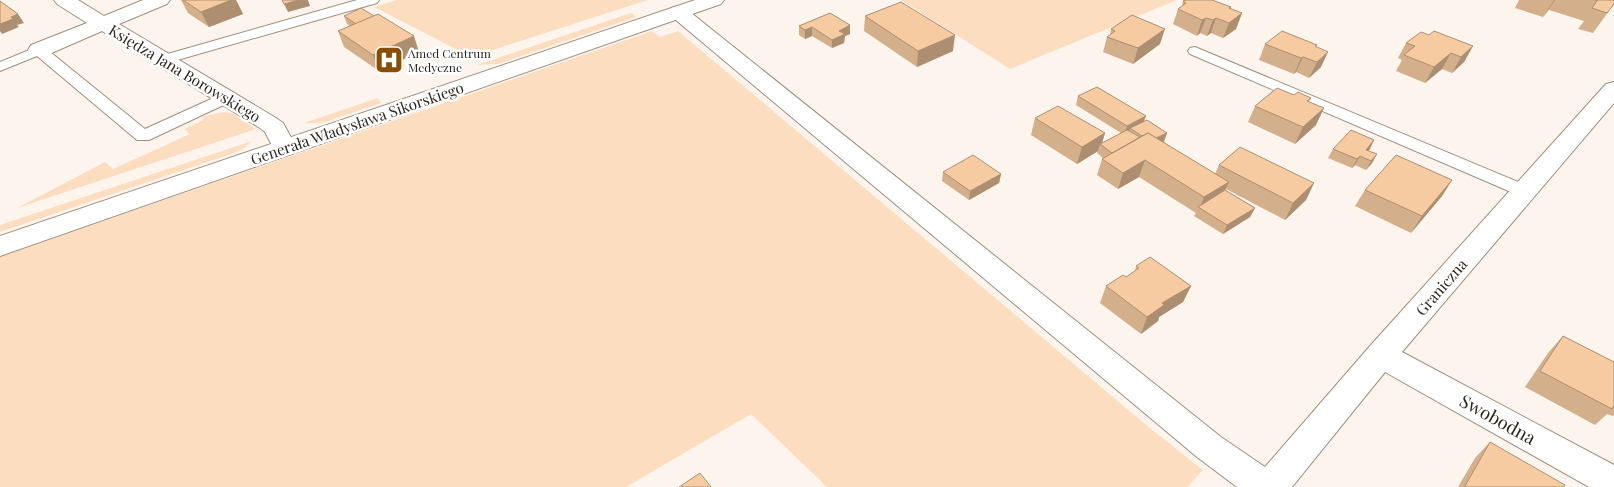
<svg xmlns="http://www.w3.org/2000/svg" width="1614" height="487" font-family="'Playfair Display',serif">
<rect width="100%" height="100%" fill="#fdf5ed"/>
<g fill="#fcddc0">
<polygon points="397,0 648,0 471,57 374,7"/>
<polygon points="901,0 1177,0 1010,69"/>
<polygon points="631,13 636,17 498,64 477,65"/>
<polygon points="652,31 660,37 678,31 1151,429 1203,470 1187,487 827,487 751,414 626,487 0,487 0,257"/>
<polygon points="378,98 381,103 322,123 304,123"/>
<polygon points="224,112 234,114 256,129 17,208 105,162 113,169 190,134 184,129 203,120 202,117"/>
<polygon points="252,141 243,149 234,153 0,232 0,225"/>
</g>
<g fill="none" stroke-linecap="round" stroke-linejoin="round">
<defs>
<g id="service">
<polygon points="357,0 379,0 377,3 167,63 157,63 155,60 157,57"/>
<polygon points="39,46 44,47 145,129 220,95 232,95 234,98 232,101 149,140 137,140 37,56 0,71 0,62"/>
<polygon points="1195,47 1530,187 1533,191 1530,195 1524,197 1518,195 1190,54 1188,51 1190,48"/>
</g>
<g id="minor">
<polygon points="54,0 78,0 104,16 143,0 170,0 167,4 119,24 276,118 283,123 297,148 294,153 285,156 276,153 265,132 260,128 102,31 47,55 39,56 31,55 28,50 31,45 87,23 57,4"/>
<polygon points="678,6 685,8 1221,437 1265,467 1370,346 1606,84 1614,82 1614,103 1402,352 1614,465 1614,487 1589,487 1385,372 1292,487 1237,487 1197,457 671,16 668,12 671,8"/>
</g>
<polygon id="tertiary" points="695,0 724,0 721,4 0,256 0,236"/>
</defs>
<use href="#service" stroke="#a18e7c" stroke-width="2"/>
<use href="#minor" stroke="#a18e7c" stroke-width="2"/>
<use href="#tertiary" stroke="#a18e7c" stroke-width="2"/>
<use href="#service" fill="#fff" fill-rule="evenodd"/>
<use href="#minor" fill="#fff" fill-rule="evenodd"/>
<use href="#tertiary" fill="#fff" fill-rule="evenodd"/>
</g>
<g fill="#d4af8b">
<polygon points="181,0 236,0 243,14 209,27 188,13"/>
<polygon points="1518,0 1614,0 1614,4 1593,33 1578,29 1584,21 1549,10 1543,17 1515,8 1519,0"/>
<polygon points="1183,1 1231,7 1231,9 1242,13 1236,29 1223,38 1211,33 1207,36 1200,33 1197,36 1173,24 1178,9 1182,6"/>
<polygon points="830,13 850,34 845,36 844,43 832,48 812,36 805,39 799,35 799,26"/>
<polygon points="344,16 419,52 379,71 344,47 338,31 350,26 347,24"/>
<polygon points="865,16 953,51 917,67 864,31"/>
<polygon points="1111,29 1160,44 1133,64 1103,52 1107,37 1110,35"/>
<polygon points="1429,35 1473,46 1464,62 1452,73 1442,69 1425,83 1396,71 1402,60 1398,58 1406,43"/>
<polygon points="1265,44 1316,47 1321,67 1309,78 1296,72 1294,74 1259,60"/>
<polygon points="1294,95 1311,98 1309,102 1316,125 1295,144 1248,122 1255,106"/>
<polygon points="1078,96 1144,122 1167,133 1163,142 1215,174 1219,165 1314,183 1306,200 1285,220 1226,189 1225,190 1255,208 1250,217 1223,234 1194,216 1196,213 1139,177 1118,189 1097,175 1102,159 1103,158 1097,153 1098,151 1077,164 1031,135 1035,118 1105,133 1102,143 1121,133 1076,105"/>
<polygon points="1374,140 1368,151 1377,154 1372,163 1366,170 1355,165 1352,168 1328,158 1333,149"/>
<polygon points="943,172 1001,174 999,183 969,200 942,181"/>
<polygon points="1452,180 1442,196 1411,233 1355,206 1365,190"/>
<polygon points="1136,266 1191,286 1183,302 1159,317 1158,321 1141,334 1100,303 1106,286 1126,277 1135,271"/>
<polygon points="1563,336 1614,362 1614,415 1613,416 1607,414 1595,425 1525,387 1548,353"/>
<polygon points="1490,442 1564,487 1458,487 1475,458"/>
</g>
<g fill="#ad8e71">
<polygon points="231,0 236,0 243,14 209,27 201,12"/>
<polygon points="299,0 308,0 310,6 288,12 284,4"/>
<polygon points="1554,0 1555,0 1543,17"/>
<polygon points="1242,13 1236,29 1223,38 1229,23"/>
<polygon points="18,14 24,23 17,25 19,27 2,34 0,31 0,24 11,17"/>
<polygon points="1206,18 1200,33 1197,36 1202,20"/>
<polygon points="1216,18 1211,33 1207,36 1213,20"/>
<polygon points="850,25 850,34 845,36 844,43 832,48 832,40 839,31"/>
<polygon points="812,27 812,36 805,39 805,30"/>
<polygon points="1165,29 1160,44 1133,64 1138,48"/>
<polygon points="955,35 953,51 917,67 918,51"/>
<polygon points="414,36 419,52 379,71 373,55"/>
<polygon points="1473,46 1464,62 1452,73 1461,57"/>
<polygon points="1328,52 1321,67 1309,78 1317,62"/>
<polygon points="1451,53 1442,69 1425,83 1434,67"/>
<polygon points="1303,57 1296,72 1294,74 1301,58"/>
<polygon points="1324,108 1316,125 1295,144 1303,127"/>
<polygon points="1146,116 1143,124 1130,128 1129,132 1124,135 1127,126"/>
<polygon points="1105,133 1101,146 1100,144 1098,151 1077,164 1082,147"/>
<polygon points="1167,133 1164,142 1147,150 1150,141"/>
<polygon points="1374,140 1370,149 1363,157 1366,150"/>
<polygon points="1377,154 1372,163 1366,170 1371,161"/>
<polygon points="1360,156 1355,165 1352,168 1357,159"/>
<polygon points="1145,160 1139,177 1118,189 1123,173"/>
<polygon points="1001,174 999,183 969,200 970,191"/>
<polygon points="1452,180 1442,196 1411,233 1422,216"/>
<polygon points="1229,182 1221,199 1200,208 1204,197"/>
<polygon points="1314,183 1306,200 1285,220 1293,203"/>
<polygon points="1255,208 1250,217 1223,234 1227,225"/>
<polygon points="1191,286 1183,302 1159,317 1158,321 1141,334 1147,317 1162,303"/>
</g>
<g fill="#f7cba2" stroke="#ad8e71">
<polygon points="183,0 231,0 201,12"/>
<polygon points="282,0 299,0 284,4"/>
<polygon points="1186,0 1212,0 1231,7 1229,8 1242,13 1229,23 1216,18 1213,20 1206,18 1202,20 1178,9 1186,3 1183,1"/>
<polygon points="1595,0 1614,0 1614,4 1607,13 1592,8 1597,1"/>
<polygon points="0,1 18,14 11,17 13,19 0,24"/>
<polygon points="901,2 955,35 918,51 865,16"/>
<polygon points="361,8 374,16 356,24 344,16"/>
<polygon points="830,13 850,25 839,31 845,34 832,40 812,27 805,30 799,26"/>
<polygon points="378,14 414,36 373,55 338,31"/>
<polygon points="1132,15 1165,29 1138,48 1107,37 1115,31 1111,29"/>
<polygon points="1282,31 1317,45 1315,46 1328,52 1317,62 1303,57 1301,58 1265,44"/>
<polygon points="1434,31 1473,46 1461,57 1451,53 1434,67 1404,55 1415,46 1406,43 1421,32 1429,35"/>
<polygon points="1097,87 1146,116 1127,126 1078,96"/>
<polygon points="1277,88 1294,95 1298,92 1311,98 1307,101 1324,108 1303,127 1255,106"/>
<polygon points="1058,106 1105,133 1082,147 1035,118"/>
<polygon points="1147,120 1167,133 1156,138 1148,133 1142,136 1130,128"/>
<polygon points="1127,130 1140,137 1112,153 1100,144"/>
<polygon points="1351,130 1374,140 1366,150 1377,154 1371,161 1360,156 1357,159 1333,149"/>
<polygon points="1148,133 1229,182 1204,197 1145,160 1123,173 1102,159"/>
<polygon points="1240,147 1314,183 1293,203 1219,165"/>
<polygon points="973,155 1001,174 970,191 943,172"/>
<polygon points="1396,155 1452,180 1422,216 1365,190"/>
<polygon points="1225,190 1255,208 1227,225 1198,207"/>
<polygon points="1150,257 1191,286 1162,303 1164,305 1147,317 1106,286 1123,275 1126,277 1139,268 1136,266"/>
<polygon points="1563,336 1614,362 1614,405 1612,409 1540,371"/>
<polygon points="1490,442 1565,485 1564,487 1467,487 1465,486"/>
<polygon points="700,473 711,487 679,487"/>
</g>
<defs>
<symbol id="hospital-square" viewBox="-11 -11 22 22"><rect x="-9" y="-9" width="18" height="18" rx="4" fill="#884f03" stroke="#fff"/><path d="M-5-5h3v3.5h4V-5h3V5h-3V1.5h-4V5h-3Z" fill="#fff"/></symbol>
</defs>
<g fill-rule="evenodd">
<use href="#hospital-square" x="373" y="44" width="32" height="32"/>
</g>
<g text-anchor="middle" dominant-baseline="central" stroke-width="5" stroke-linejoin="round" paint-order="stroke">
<g font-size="12" fill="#2d261f" stroke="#fff" text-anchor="start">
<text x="408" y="53">Amed Centrum<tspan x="408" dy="14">Medyczne</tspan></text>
</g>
<g font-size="15" fill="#2d261f" stroke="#fff">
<text transform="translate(185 73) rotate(31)">Księdza Jana Borowskiego</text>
<text transform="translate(357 123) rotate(-19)">Generała Władysława Sikorskiego</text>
<text transform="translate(1441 287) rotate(-49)">Graniczna</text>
</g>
<g font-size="18" fill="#2d261f" stroke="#fff">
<text transform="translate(1498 419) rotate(29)">Swobodna</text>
</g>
</g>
</svg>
